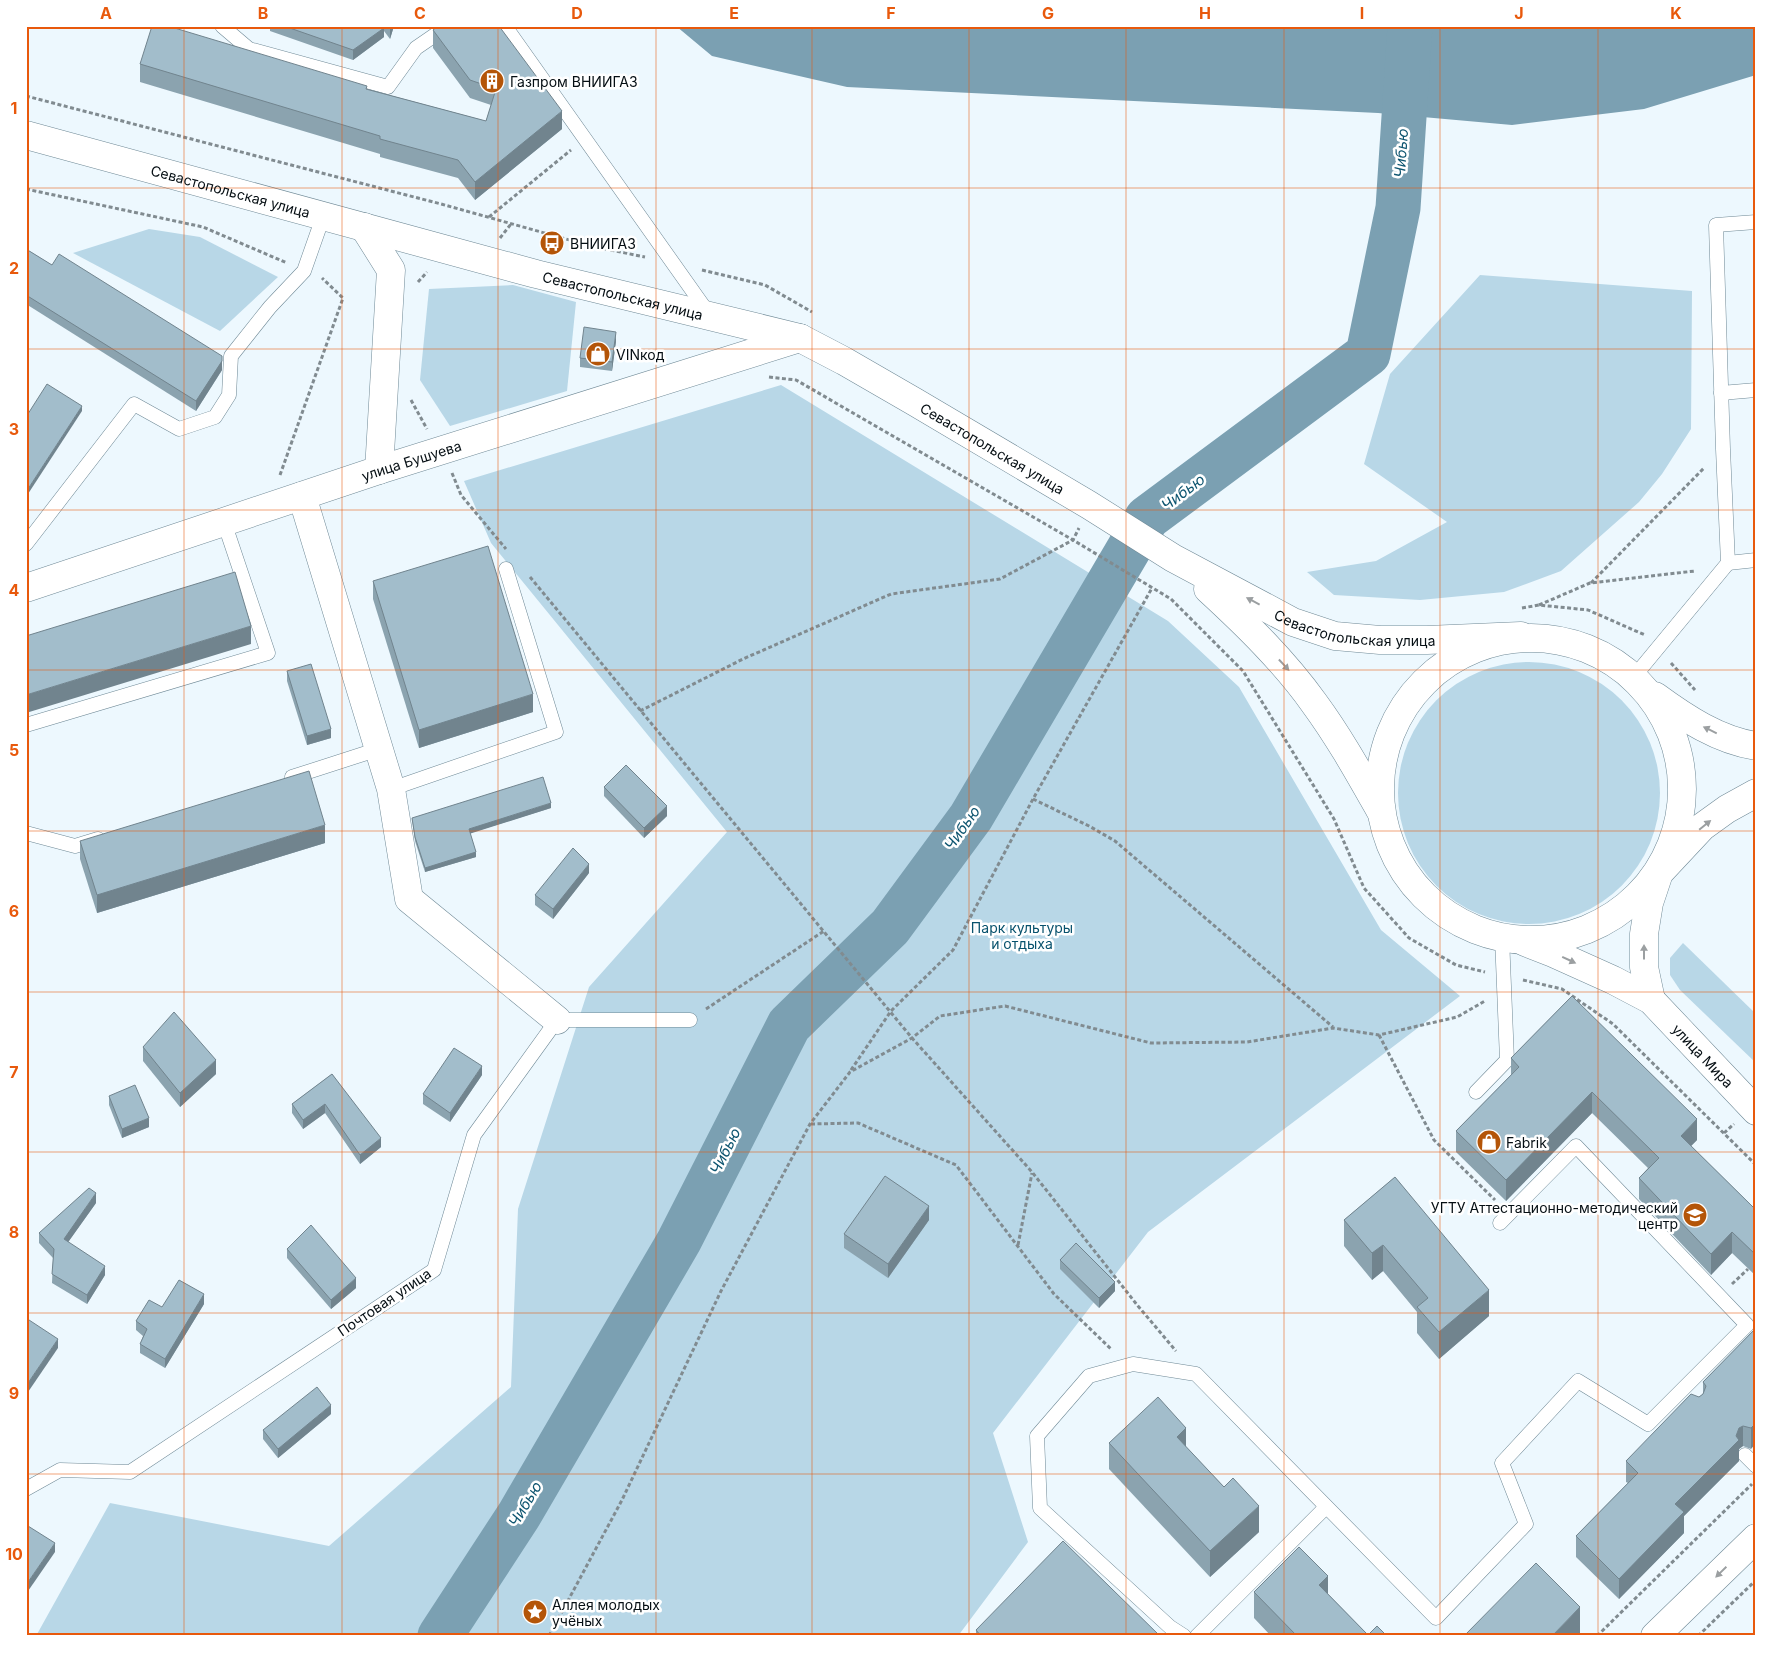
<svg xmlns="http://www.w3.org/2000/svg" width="1782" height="1662" font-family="Inter,sans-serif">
<rect width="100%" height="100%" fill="#edf8fe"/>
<g fill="#b8d7e7">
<polygon points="149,229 200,237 278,277 220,331 73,253"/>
<polygon points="1480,275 1692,291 1691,429 1662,474 1639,502 1561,571 1504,592 1420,600 1334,595 1307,572 1376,561 1447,522 1364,464 1390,374"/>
<polygon points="513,285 576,302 567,391 450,426 420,380 429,289"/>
<polygon points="781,385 1168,621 1239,687 1381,930 1460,996 1148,1232 993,1433 1028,1542 958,1636 36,1636 110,1503 329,1546 511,1387 518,1209 589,987 727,832 491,543 464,481"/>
<circle cx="1529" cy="793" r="131"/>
<polygon points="1683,943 1756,1014 1756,1063 1680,990 1670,975 1670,958"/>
</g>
<polygon fill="#7ba0b2" points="676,26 1756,26 1756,75 1644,109 1512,125 1378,113 847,87 712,56"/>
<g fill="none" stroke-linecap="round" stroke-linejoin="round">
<polyline stroke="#7ba0b2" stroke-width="45" points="440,1636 519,1515 679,1241 789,1025 890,927 971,817 1147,518 1368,354 1398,208 1410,26"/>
<defs>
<g id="lane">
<polyline points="222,26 249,49 388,87 416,48 448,26"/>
<polyline points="505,26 709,314"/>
<polyline points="1721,393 1756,390"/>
<polyline points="26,544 134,404 179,429 215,417 229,395 231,356 270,307 304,271 323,217"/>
<polyline points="1728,563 1756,560"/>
<polyline points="1633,678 1728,563 1723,449 1716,225 1756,222"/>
<polyline points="26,725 268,653 224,522"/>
<polyline points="292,777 379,749"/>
<polyline points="391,789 556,732 506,569"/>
<polyline points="26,833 75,846 98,839"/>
<polyline points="1476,1092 1507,1060 1502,937"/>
<polyline points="1745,1455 1756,1466"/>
<polyline points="26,1489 60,1470 130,1472 434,1270 474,1135 557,1020 690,1020"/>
<polyline points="1184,1636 1170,1627 1040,1508 1037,1436 1089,1376 1133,1364 1196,1374 1436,1618 1526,1524 1502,1463 1578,1381 1648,1424 1747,1325 1576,1146 1500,1223"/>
<polyline points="1197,1636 1326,1507"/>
</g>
<g id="street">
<polyline points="364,227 391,270 379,470"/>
<polyline points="302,496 391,789 409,899 557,1020"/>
</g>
<g id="secondary">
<path id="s1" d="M 26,135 L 536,274 L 800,338 L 844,361 L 915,402 L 1089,505 L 1173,558 L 1293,622 L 1335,636 L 1380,640 L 1427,640 L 1521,636"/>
<path id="s2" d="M 26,588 L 379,470 L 800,338"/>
<path d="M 1208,589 C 1246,624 1284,661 1314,703 C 1339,737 1359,773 1380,810"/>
<circle cx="1531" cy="789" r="151"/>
<path d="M 1655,696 C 1685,718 1718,740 1756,746"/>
<path id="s3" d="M 1525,942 L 1553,953 L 1613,980 L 1651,1000 L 1756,1111"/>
<polyline points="1651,1000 1644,967 1644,934 1649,903 1659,873 1702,827 1727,809 1756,793"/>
<polyline points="1655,1636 1756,1538"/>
</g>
</defs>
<use href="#lane" stroke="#6f8996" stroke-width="15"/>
<use href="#street" stroke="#6f8996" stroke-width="29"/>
<use href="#secondary" stroke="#6f8996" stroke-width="29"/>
<g stroke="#818b90" stroke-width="3" stroke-dasharray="4 2.5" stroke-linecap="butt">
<polyline points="26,96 441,204 591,246 645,257"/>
<polyline points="26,189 203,227 287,263"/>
<polyline points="489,217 571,150"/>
<polyline points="500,238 511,224"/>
<polyline points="702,270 765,285 812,312"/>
<polyline points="418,282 427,272"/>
<polyline points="769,377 796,380 1073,540 1171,599 1243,671 1334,819 1364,888 1409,938 1456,965 1485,972"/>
<polyline points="411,400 427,429"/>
<polyline points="452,473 461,495 506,549"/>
<polyline points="280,475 343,298 322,278"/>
<polyline points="530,577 912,1038 1032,1172 1138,1306 1176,1351"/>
<polyline points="1591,583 1704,468"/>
<polyline points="1539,605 1590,583 1695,571"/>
<polyline points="1522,608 1539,605 1588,610 1645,635"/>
<polyline points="1671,663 1695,690"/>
<polyline points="640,711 743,659 891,594 1000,579 1073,540 1079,528"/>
<polyline points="1033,799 1089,826 1115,841 1333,1027"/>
<polyline points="1523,980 1562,989 1613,1024 1756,1165"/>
<polyline points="706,1009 824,931"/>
<polyline points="1379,1035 1434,1140 1495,1200"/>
<polyline points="851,1070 891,1011 953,950 1033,799 1152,588"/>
<polyline points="811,1124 858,1123 956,1165 1054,1294 1112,1350"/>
<polyline points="1724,1133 1734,1124"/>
<polyline points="1018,1245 1032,1173"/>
<polyline points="1732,1284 1748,1269"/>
<polyline points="549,1636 622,1500 721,1291 810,1124 850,1072 912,1038 940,1016 1005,1006 1151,1043 1247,1042 1333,1028 1379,1035 1457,1017 1485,1001"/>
<polyline points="1597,1636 1752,1484"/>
<polyline points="1698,1636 1756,1580"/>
</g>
<use href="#lane" stroke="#fff" stroke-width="14"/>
<use href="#street" stroke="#fff" stroke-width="28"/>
<use href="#secondary" stroke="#fff" stroke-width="28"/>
</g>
<g fill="#8ba3af">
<polygon points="270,26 378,26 381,27 380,26 394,26 390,39 384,31 384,37 353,60 270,31"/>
<polygon points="433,30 562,129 475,200 458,178 380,157 380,154 140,82 140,64 367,89 486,121 491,105 470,98 433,48"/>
<polygon points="26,249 222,370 196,411 26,304"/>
<polygon points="616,341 612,371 580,367 580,358"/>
<polygon points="373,581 533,712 419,748 373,599"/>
<polygon points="287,671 331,738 307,745 287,681"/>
<polygon points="604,787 667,816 644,838 604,796"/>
<polygon points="551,808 470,833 476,857 425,872 415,841 412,818"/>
<polygon points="80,841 325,843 97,913 80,859"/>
<polygon points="589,873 553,919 535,905 535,895"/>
<polygon points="1572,996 1697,1140 1691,1146 1754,1208 1756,1207 1756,1276 1732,1253 1711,1275 1639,1199 1639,1178 1648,1168 1592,1113 1506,1201 1456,1152 1456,1131 1511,1075 1511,1058"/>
<polygon points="143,1047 216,1074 180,1107 143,1061"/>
<polygon points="332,1074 381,1147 360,1164 325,1113 303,1129 292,1113 292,1104"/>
<polygon points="482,1075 450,1122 423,1104 423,1094"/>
<polygon points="109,1096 149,1127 122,1138 109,1105"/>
<polygon points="1395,1177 1489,1316 1439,1359 1417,1333 1417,1312 1383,1271 1372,1280 1344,1246 1344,1220"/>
<polygon points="96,1203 68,1242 105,1275 87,1304 52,1283 53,1258 39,1243 39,1233"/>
<polygon points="929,1220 888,1278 844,1248 844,1234"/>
<polygon points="287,1249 356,1288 331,1309 287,1258"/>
<polygon points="1060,1260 1115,1291 1099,1308 1060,1269"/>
<polygon points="204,1304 165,1368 140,1353 140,1344 143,1336 136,1330 136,1321 162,1307"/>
<polygon points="1756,1328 1751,1449 1743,1446 1739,1449 1739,1461 1684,1516 1684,1533 1619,1599 1576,1557 1576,1536 1628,1483 1626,1482 1626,1461 1699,1397 1703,1394 1703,1382"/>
<polygon points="331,1414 278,1458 263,1439 263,1430"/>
<polygon points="1109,1443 1186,1447 1224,1487 1259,1532 1210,1577 1109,1469"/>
<polygon points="1254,1592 1328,1594 1368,1635 1387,1636 1271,1636 1254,1618"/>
<polygon points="976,1630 1159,1636 976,1636"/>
</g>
<g fill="#71848e">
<polygon points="390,26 394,26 390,39"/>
<polygon points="384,28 384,37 353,60 353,50"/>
<polygon points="562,111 562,129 475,200 475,182"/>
<polygon points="616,332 616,341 612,371 612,362"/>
<polygon points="222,356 222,370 196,411 196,401"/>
<polygon points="82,406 82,411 26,497 26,492"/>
<polygon points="251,626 251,644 26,713 26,695"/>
<polygon points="533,694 533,712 419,748 419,730"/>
<polygon points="331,729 331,738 307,745 307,736"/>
<polygon points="551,803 551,808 469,834 469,829"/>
<polygon points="667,806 667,816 644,838 644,828"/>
<polygon points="325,825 325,843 97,913 97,895"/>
<polygon points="476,852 476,857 425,872 425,868"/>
<polygon points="589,864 589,873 553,919 553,909"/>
<polygon points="216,1060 216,1074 180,1107 180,1093"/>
<polygon points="482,1066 482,1075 450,1122 450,1113"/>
<polygon points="1592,1092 1592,1113 1506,1201 1506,1180"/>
<polygon points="325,1104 325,1113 303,1129 303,1120"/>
<polygon points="149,1118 149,1127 122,1138 122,1129"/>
<polygon points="1697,1119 1697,1140 1681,1156 1681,1136"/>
<polygon points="381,1138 381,1147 360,1164 360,1155"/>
<polygon points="96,1193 96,1203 64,1248 64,1239"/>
<polygon points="929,1206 929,1220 888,1278 888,1264"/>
<polygon points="1732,1232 1732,1253 1711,1275 1711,1254"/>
<polygon points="1383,1245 1383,1271 1372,1280 1372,1253"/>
<polygon points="105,1266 105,1275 87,1304 87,1295"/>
<polygon points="356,1278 356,1288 331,1309 331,1300"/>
<polygon points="1115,1282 1115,1291 1099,1308 1099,1298"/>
<polygon points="1489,1290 1489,1316 1439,1359 1439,1332"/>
<polygon points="204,1294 204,1304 165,1368 165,1359"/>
<polygon points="58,1339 58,1348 26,1395 26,1386"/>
<polygon points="331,1405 331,1414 278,1458 278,1449"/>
<polygon points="1756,1423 1756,1443 1751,1449 1751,1428"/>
<polygon points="1743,1426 1743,1446 1739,1449 1739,1461 1684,1516 1684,1533 1619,1599 1619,1579 1675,1504 1736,1436 1739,1428"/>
<polygon points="1186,1428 1186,1454 1177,1437"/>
<polygon points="1259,1506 1259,1532 1210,1577 1210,1551"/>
<polygon points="55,1543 55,1552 26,1594 26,1585"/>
<polygon points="1328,1576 1328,1602 1319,1585"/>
<polygon points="1580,1607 1580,1633 1578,1636 1552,1636"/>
</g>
<g fill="#a2bdcb" stroke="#71848e">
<polygon points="152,26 168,26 367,86 366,89 486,121 496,89 470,80 433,30 438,26 499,26 562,111 475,182 458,160 380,139 380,136 140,64"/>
<polygon points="284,26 378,26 384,28 353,50"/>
<polygon points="26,249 52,265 59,254 222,356 222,361 196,401 26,295"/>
<polygon points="584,327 616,332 612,362 580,358"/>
<polygon points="47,384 82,406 26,492 26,417"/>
<polygon points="488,546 533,694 419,730 373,581"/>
<polygon points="235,572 251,626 26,695 26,636"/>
<polygon points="311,664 331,729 307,736 287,671"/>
<polygon points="626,765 667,806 644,828 604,787"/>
<polygon points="309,771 325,825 97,895 80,841"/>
<polygon points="543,777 551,803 469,829 476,852 425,868 415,837 412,818"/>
<polygon points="573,848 589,864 553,909 535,895"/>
<polygon points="1572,996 1697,1119 1681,1136 1754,1208 1756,1207 1756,1255 1732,1232 1711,1254 1639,1178 1659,1158 1592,1092 1506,1180 1456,1131 1519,1067 1511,1058"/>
<polygon points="174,1012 216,1060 180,1093 143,1047"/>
<polygon points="454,1048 482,1066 450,1113 423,1094"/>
<polygon points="332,1074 381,1138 360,1155 325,1104 303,1120 292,1104"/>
<polygon points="135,1085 149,1118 122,1129 109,1096"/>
<polygon points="885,1176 929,1206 888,1264 844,1234"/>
<polygon points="1395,1177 1489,1290 1439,1332 1417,1307 1428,1298 1383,1245 1372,1253 1344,1220"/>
<polygon points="89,1188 96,1193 64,1239 105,1266 87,1295 52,1274 54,1249 39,1233"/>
<polygon points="311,1225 356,1278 331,1300 287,1249"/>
<polygon points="1076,1243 1115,1282 1099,1298 1060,1260"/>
<polygon points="179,1280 204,1294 165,1359 140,1344 147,1329 136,1321 149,1300 162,1307"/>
<polygon points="26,1318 58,1339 26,1386"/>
<polygon points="1756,1328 1756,1423 1751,1428 1743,1426 1739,1428 1736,1436 1739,1440 1675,1504 1684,1512 1619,1579 1576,1536 1638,1473 1626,1461 1691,1394 1699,1397 1703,1394 1706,1386 1703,1382"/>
<polygon points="317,1387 331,1405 278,1449 263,1430"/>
<polygon points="1158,1397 1186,1428 1177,1437 1224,1487 1233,1478 1259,1506 1210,1551 1109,1443"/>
<polygon points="28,1526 55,1543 26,1585 26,1528"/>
<polygon points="1063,1541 1159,1635 1158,1636 981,1636 976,1630"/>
<polygon points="1299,1547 1328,1576 1319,1585 1368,1635 1377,1626 1387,1636 1297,1636 1254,1592"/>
<polygon points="1536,1563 1580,1607 1552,1636 1464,1636"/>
</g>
<defs><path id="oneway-solid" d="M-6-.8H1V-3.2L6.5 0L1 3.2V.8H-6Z" transform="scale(1.25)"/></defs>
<g fill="#9b9fa1">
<use href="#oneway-solid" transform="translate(1253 601) rotate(-152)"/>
<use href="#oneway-solid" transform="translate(1284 665) rotate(47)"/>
<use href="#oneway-solid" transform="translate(1710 730) rotate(-154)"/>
<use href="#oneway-solid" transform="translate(1705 825) rotate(-39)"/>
<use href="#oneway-solid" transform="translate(1644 952) rotate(-90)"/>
<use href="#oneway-solid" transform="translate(1569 960) rotate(25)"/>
<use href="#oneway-solid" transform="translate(1721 1572) rotate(136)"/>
</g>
<path fill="none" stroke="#e8590c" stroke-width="1" stroke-opacity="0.55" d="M 184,26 L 184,1636M 342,26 L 342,1636M 498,26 L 498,1636M 656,26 L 656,1636M 812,26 L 812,1636M 969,26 L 969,1636M 1126,26 L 1126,1636M 1284,26 L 1284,1636M 1440,26 L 1440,1636M 1598,26 L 1598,1636M 26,188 L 1756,188M 26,349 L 1756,349M 26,510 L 1756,510M 26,670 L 1756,670M 26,831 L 1756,831M 26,992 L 1756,992M 26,1152 L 1756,1152M 26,1313 L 1756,1313M 26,1474 L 1756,1474"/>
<defs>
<symbol id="building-disc" viewBox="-11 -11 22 22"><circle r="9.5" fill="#b45508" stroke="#fff"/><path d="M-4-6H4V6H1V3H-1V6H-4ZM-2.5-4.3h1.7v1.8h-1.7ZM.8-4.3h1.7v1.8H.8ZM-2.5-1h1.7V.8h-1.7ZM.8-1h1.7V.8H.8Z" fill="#fff"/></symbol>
<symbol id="bus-disc" viewBox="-11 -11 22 22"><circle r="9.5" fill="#b45508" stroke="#fff"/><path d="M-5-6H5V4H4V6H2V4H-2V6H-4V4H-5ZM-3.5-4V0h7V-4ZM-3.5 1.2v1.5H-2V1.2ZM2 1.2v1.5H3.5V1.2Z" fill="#fff"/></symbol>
<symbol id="shop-disc" viewBox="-11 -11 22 22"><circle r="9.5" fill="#b45508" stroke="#fff"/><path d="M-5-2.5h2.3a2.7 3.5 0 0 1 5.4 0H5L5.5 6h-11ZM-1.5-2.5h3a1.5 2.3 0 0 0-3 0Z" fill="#fff"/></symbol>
<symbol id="university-disc" viewBox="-11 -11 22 22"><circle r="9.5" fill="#b45508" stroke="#fff"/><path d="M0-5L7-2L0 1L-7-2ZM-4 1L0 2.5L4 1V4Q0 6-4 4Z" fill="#fff"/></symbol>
<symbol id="sight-disc" viewBox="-11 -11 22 22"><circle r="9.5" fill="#b45508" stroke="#fff"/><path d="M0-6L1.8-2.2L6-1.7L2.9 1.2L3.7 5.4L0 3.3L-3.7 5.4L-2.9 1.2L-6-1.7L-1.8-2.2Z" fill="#fff"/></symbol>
</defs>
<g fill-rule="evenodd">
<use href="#building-disc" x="478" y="67" width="28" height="28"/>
<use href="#bus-disc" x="538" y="229" width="28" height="28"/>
<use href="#shop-disc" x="584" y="340" width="28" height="28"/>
<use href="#shop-disc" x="1475" y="1128" width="28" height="28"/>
<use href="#university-disc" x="1681" y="1201" width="28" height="28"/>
<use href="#sight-disc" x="521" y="1598" width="28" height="28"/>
</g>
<g text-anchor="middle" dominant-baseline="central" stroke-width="5" stroke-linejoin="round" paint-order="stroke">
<g font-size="14" fill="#050e13" stroke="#fff" text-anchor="start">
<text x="510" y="81">Газпром ВНИИГАЗ</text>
<text x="570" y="243">ВНИИГАЗ</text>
<text x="616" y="354">VINкод</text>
<text x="1506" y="1142">Fabrik</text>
<text x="1678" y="1207" text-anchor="end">УГТУ Аттестационно-методический<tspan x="1678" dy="16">центр</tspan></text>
<text x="552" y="1604">Аллея молодых<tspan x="552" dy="16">учёных</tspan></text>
</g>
<g font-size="14" fill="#050e13" stroke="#fff">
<text stroke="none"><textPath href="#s1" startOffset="212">Севастопольская улица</textPath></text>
<text stroke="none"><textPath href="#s1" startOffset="618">Севастопольская улица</textPath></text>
<text stroke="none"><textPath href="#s1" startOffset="1022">Севастопольская улица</textPath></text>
<text stroke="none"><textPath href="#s2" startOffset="406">улица Бушуева</textPath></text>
<text stroke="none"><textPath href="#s1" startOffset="1432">Севастопольская улица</textPath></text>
<text stroke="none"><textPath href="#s3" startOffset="215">улица Мира</textPath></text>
<text transform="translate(384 1302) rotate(-34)">Почтовая улица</text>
</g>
<g font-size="14" fill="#08526d" stroke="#fff">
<text x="1022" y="927">Парк культуры<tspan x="1022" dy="16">и отдыха</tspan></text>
</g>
<g font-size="15" font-style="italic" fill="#0e5570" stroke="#fff">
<text transform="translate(1401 153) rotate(-86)">Чибью</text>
<text transform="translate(1183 492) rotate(-37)">Чибью</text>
<text transform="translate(962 828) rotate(-55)">Чибью</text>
<text transform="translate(725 1151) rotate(-63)">Чибью</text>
<text transform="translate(525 1504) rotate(-59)">Чибью</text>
</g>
</g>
<rect width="1782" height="1662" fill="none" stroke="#ffffff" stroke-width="55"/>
<rect x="28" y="28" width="1726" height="1606" fill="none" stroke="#e8590c" stroke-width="2"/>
<g font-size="16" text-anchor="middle" font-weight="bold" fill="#e8590c">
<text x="106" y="19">A</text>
<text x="263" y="19">B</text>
<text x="420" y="19">C</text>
<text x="577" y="19">D</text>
<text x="734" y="19">E</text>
<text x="891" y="19">F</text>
<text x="1048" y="19">G</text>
<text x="1205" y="19">H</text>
<text x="1362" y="19">I</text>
<text x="1519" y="19">J</text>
<text x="1676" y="19">K</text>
<text x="14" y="114">1</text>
<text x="14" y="274">2</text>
<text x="14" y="435">3</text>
<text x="14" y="596">4</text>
<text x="14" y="756">5</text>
<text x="14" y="917">6</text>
<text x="14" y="1078">7</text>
<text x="14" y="1238">8</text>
<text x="14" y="1399">9</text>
<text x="14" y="1560">10</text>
</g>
</svg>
